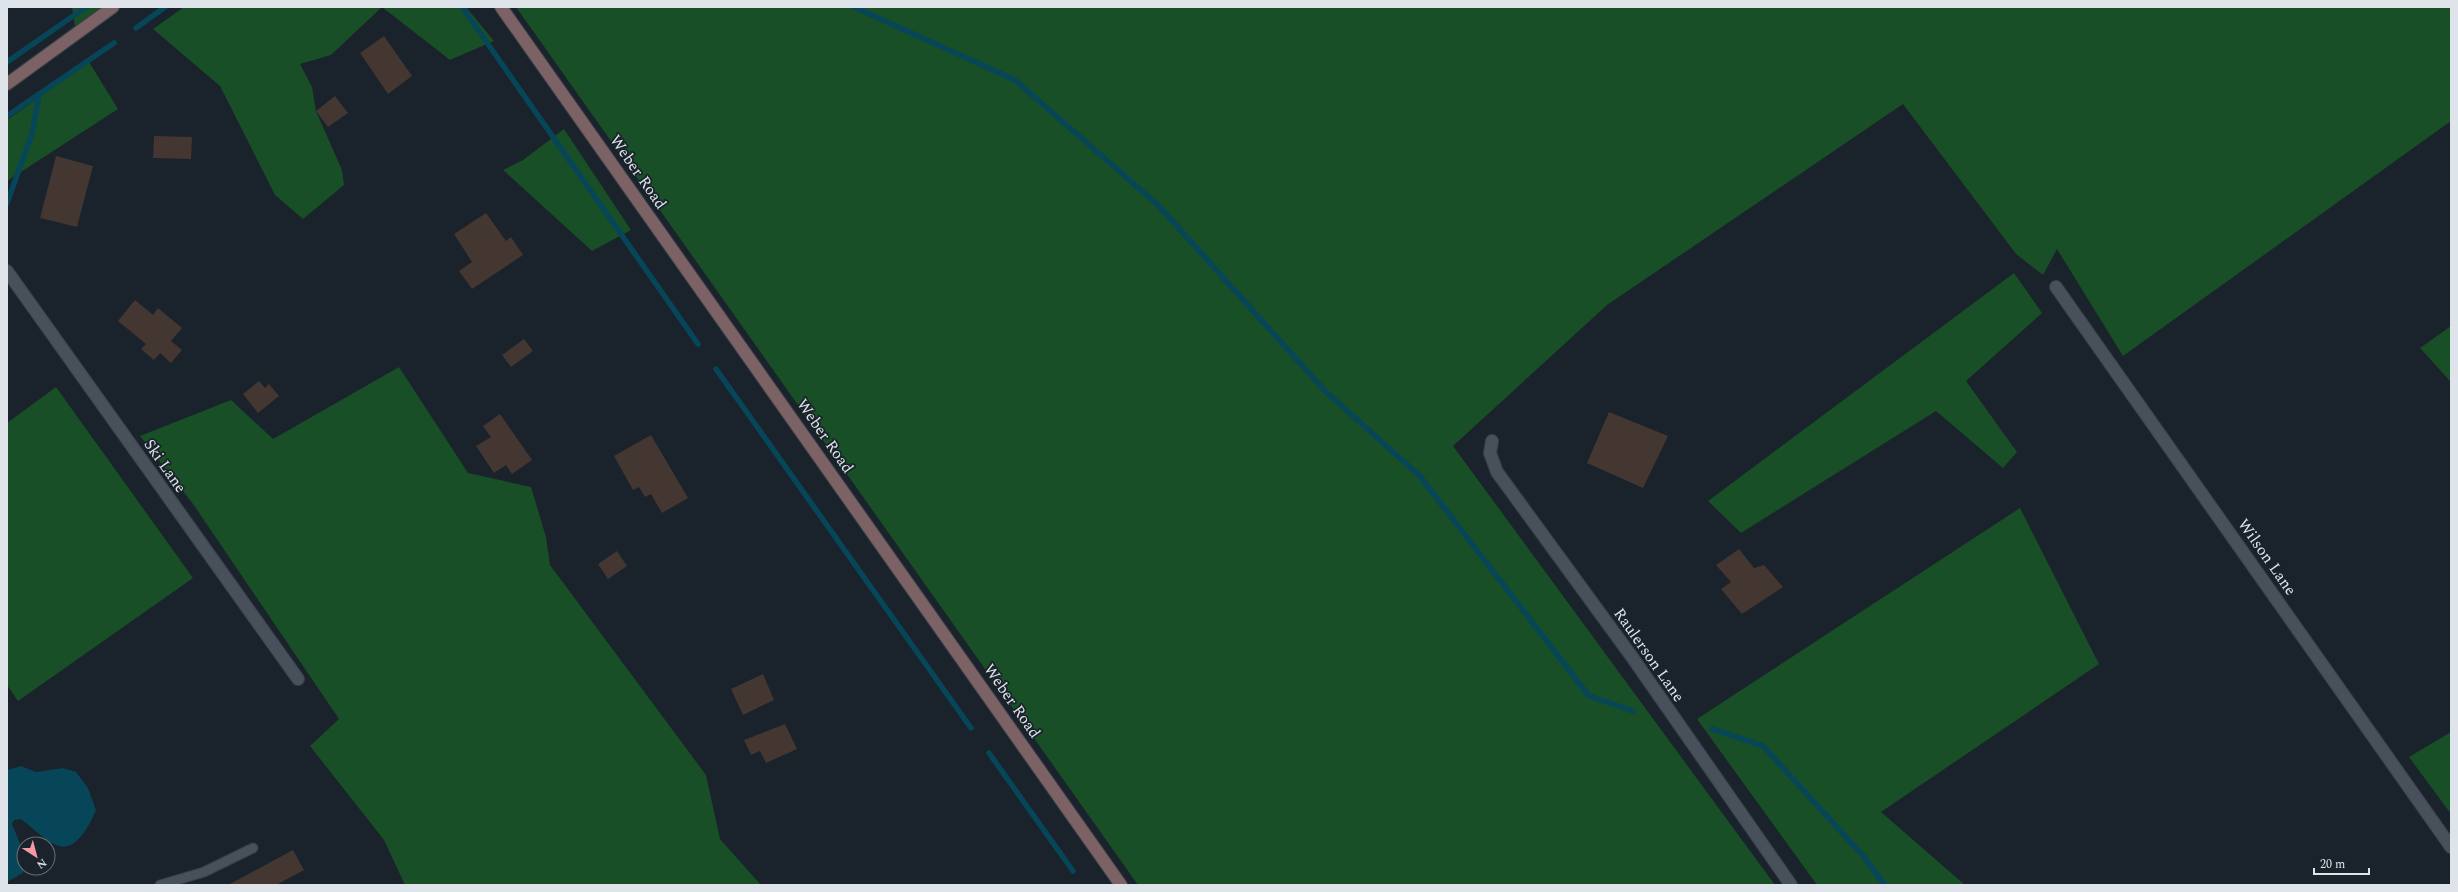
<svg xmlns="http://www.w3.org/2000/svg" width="2458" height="892" font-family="Spectral,serif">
<rect width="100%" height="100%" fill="#1a222b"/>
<g fill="#184f26">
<polygon points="72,7 113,7 76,33"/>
<polygon points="184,7 466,7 494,41 450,60 382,7 331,55 300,64 312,87 316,111 342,170 344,185 303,219 275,195 220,86 153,29"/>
<polygon points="516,7 2451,7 2451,121 2123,356 2057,249 2043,275 2016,254 1903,104 1607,305 1453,446 1775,885 1138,885"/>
<polygon points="89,62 118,109 7,181 7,120"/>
<polygon points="564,129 631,230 592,251 503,170 523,160"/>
<polygon points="2014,273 2042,313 1966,381 2017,452 2003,468 1936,411 1741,533 1708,501"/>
<polygon points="2451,326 2451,382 2420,348"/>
<polygon points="399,367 468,473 531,487 546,537 550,565 706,775 720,839 761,885 405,885 384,840 310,746 339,719 193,504 140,436 231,400 273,439"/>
<polygon points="56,387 193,578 18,701 7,685 7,423"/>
<polygon points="2020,508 2099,664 1881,812 1965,885 1817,885 1697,719"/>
<polygon points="2451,732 2451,814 2409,757"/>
</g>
<path fill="#064658" d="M 21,766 L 36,772 L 63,768 L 76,772 L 88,788 L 96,810 C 90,824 76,854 56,845 C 44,840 32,827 21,819 L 14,820 L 12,824 C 19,841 26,854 23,873 L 7,882 L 7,770 Z"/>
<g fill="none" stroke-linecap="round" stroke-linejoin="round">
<g stroke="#064658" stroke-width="5.5">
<polyline points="462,7 698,344"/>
<polyline points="854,7 1015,80 1158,205 1325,391 1419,475 1589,696 1633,711"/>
<polyline points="136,28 165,7"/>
<polyline points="7,62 86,7"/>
<polyline points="7,116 114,43"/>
<polyline points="7,203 32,134 39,94"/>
<polyline points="716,369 971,728"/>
<polyline points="1712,729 1763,746 1864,857 1885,885"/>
<polyline points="989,753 1073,871"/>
</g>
</g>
<g fill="#443631">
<polygon points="384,36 412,76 388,94 360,53"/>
<polygon points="335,96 348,113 328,127 316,111"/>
<polygon points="154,136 192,137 191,159 153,158"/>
<polygon points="56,156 93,166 77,227 40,218"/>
<polygon points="486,213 506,241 511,237 523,255 472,289 459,271 472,262 454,234"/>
<polygon points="135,300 153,315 158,308 182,328 171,341 182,350 171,363 160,353 154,360 141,349 146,344 118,321"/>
<polygon points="524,339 533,351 511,367 502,355"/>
<polygon points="259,381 265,388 269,384 279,396 258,413 243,394"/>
<polygon points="1609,412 1668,436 1643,488 1587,463"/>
<polygon points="500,414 532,460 512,474 506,465 494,473 476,446 491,437 483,426"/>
<polygon points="651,435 688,498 662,513 651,494 645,497 639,487 633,490 614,456"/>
<polygon points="1739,549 1754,568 1764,565 1783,587 1742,614 1721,589 1731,582 1716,565"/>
<polygon points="617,551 627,566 608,579 598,564"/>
<polygon points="763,674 774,700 743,715 731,689"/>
<polygon points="785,724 797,749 766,763 760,751 751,755 744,740"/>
<polygon points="293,850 304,870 276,885 228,885"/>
</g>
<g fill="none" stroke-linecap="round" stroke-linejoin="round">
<defs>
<polyline id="lane" points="160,885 204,872 253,848"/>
<g id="street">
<polyline points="7,271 298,679"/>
<polyline points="2056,287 2451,847"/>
<polyline points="1492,441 1490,453 1497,472 1632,657 1791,885"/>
</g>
<g id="secondary">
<polyline points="501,7 1121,885"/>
<polyline points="7,84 113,7"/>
</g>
</defs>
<use href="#lane" stroke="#393f47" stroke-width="11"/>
<use href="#street" stroke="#393f47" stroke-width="14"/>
<use href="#secondary" stroke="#393f47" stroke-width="14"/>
<use href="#lane" stroke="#47505b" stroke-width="9"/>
<use href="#street" stroke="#47505b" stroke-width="12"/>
<use href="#secondary" stroke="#7d6265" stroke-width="12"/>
</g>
<g text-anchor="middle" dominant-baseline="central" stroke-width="3.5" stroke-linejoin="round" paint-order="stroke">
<g font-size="16" fill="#dee4ea" stroke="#1a222b">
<text transform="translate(638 172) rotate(55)">Weber Road</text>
<text transform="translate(825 436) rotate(55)">Weber Road</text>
<text transform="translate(165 466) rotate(55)">Ski Lane</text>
<text transform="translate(2267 557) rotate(55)">Wilson Lane</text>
<text transform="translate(1649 655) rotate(55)">Raulerson Lane</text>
<text transform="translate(1012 701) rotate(55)">Weber Road</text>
</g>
</g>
<rect width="2458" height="892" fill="none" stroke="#dee4ea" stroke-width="16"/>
<g transform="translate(36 856) rotate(144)"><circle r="19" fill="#1a222b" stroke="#687077"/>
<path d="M0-3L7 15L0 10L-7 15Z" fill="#f49aa6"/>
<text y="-6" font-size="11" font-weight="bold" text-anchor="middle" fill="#dee4ea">N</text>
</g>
<path d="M2314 868v6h55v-6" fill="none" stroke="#dee4ea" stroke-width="2"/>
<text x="2320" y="868" font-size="12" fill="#dee4ea" stroke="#1a222b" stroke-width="3" paint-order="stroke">20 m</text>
</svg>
